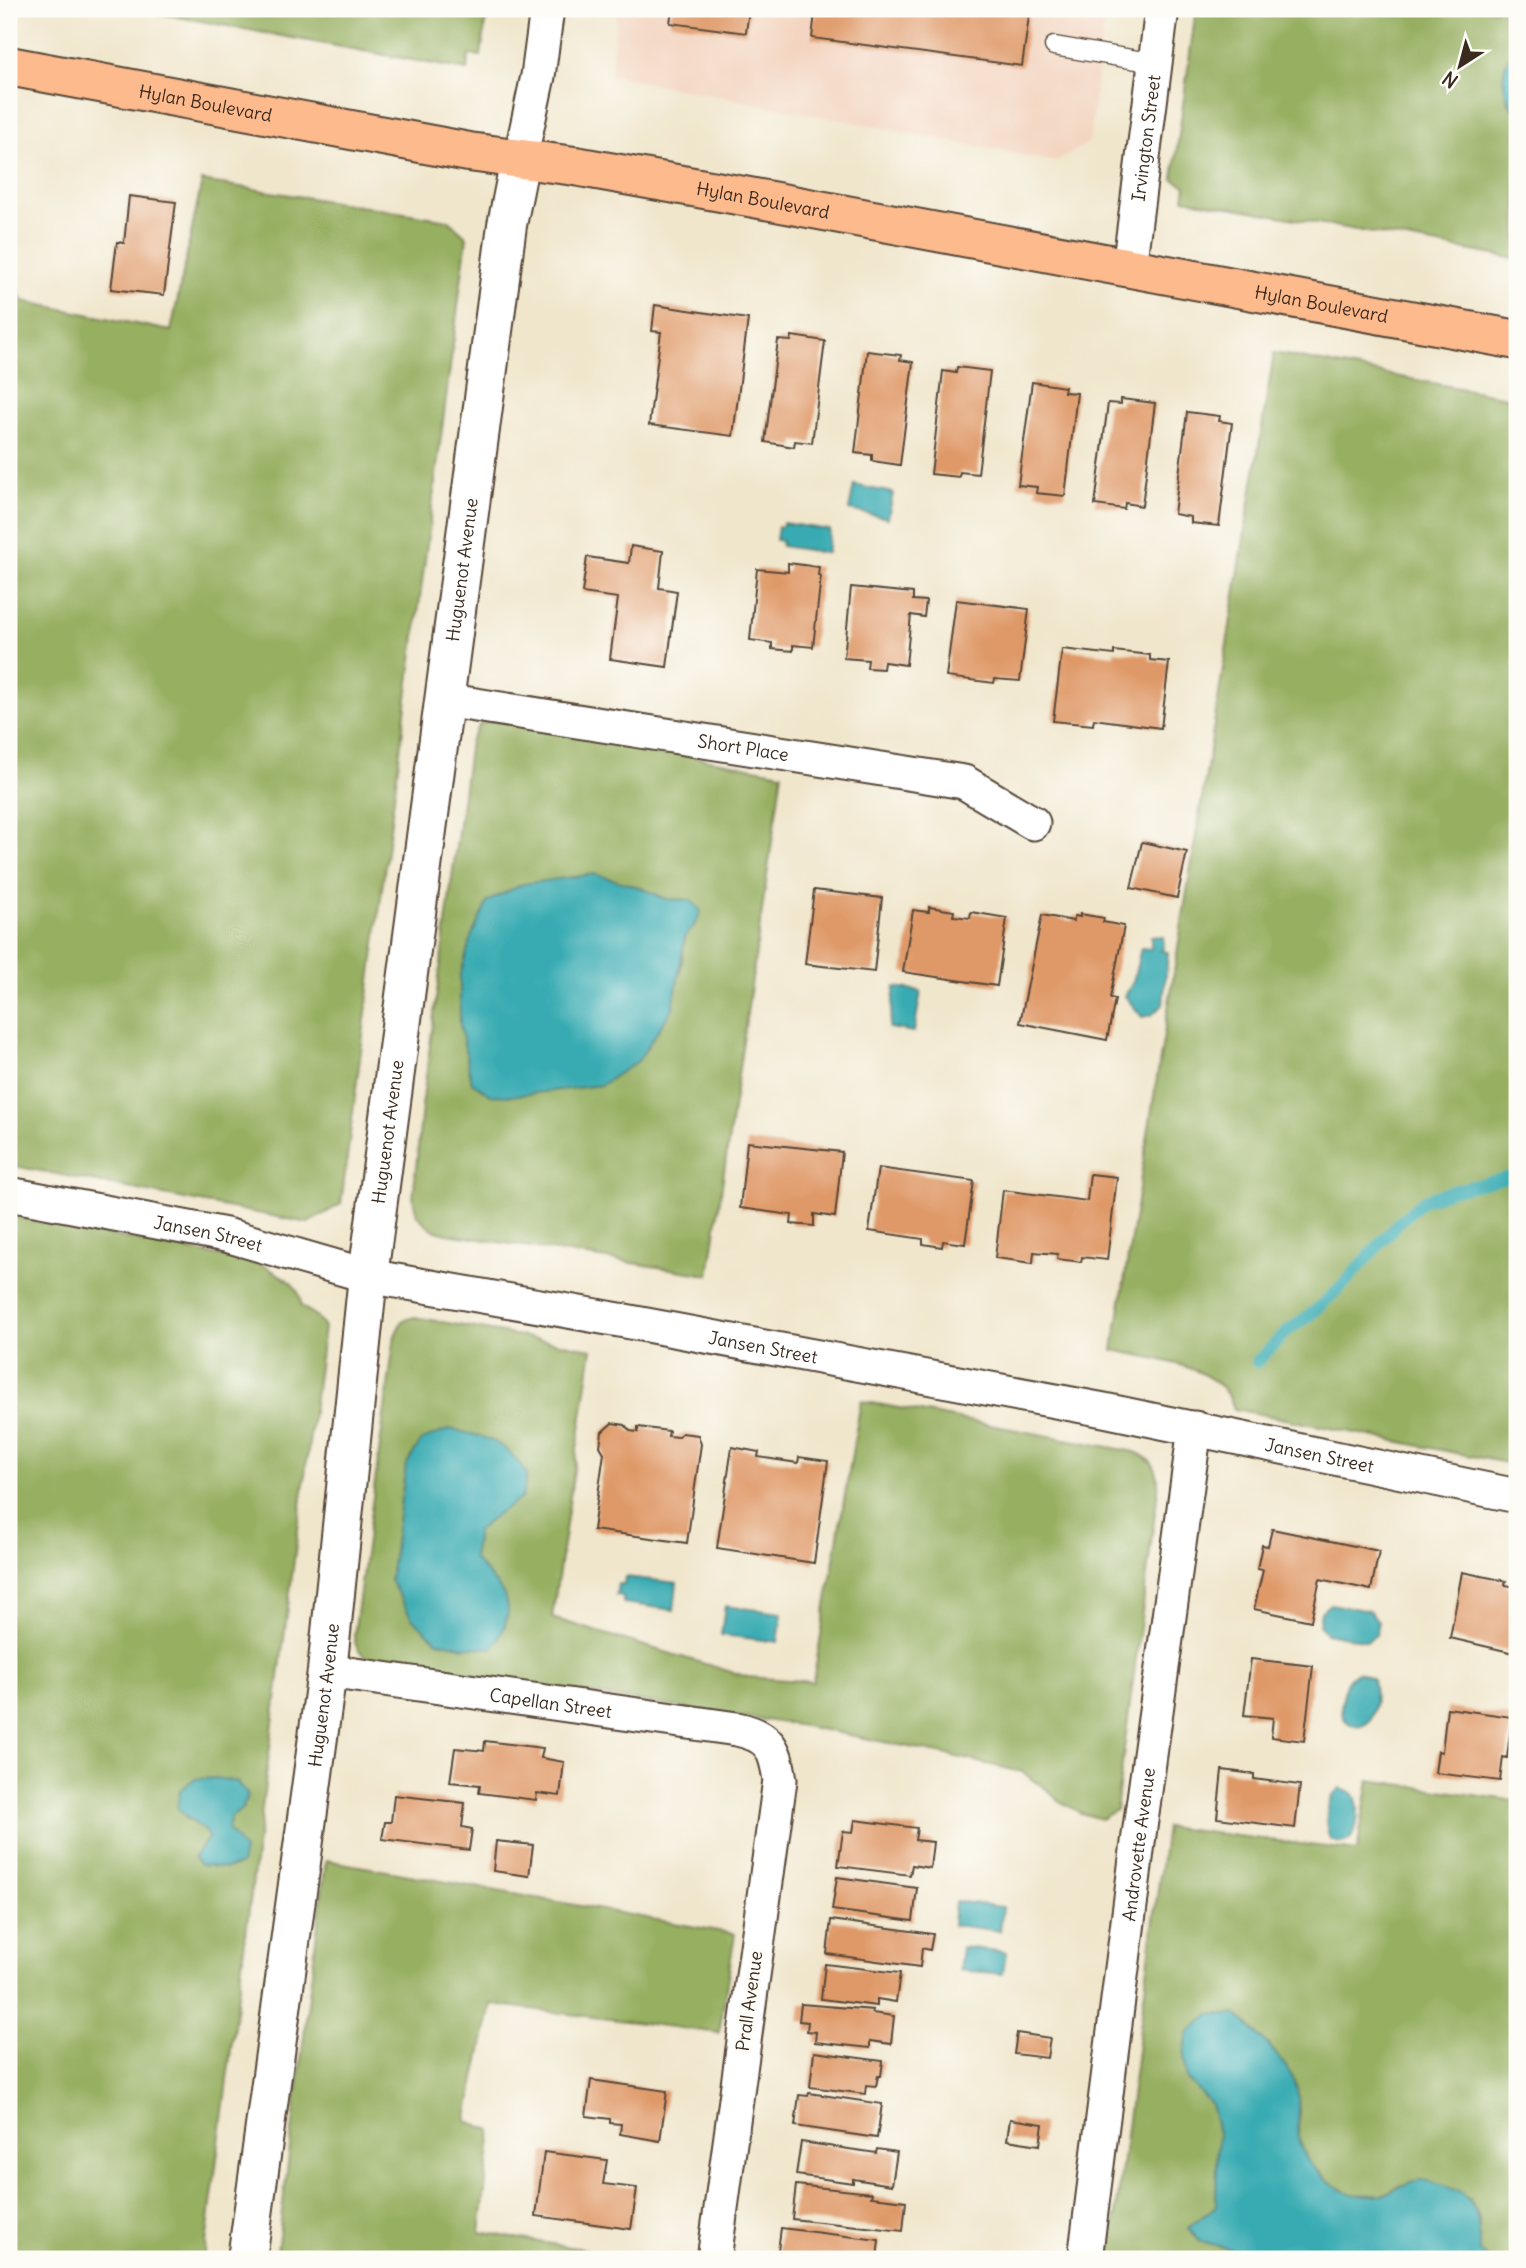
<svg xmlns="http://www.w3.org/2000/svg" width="1526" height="2268" font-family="Delius,sans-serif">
<rect width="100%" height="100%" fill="#fdfcf7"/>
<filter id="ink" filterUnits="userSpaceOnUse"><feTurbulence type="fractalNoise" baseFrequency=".0143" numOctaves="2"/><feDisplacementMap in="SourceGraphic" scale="14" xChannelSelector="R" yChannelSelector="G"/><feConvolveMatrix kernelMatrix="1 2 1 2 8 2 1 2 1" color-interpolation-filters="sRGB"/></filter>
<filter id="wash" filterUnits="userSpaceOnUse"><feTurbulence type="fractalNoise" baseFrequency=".00686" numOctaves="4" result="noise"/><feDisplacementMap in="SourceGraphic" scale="28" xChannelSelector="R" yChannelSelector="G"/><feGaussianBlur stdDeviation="1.57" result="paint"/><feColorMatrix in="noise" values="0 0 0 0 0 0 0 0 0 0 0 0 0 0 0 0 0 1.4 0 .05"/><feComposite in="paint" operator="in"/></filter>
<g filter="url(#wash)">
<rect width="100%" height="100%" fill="#f0e6cc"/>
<polygon fill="#f3d4bf" points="618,9 1106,9 1089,142 1056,162 610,75"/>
<g fill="#96af60" stroke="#686c3f" stroke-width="2" fill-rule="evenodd">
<polygon points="135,9 487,9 481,56 469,55 467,70"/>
<polygon points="1196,9 1517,9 1517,48 1509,56 1507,101 1517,114 1517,259 1184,199 1186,186 1173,179"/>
<polygon points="202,181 448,220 467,237 341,1204 308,1223 9,1165 9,265 22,301 171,331"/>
<path d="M 1274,353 L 1517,399 L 1517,1465 L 1234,1409 C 1222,1364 1152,1359 1113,1350 Z"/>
<path d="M 492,720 L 782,773 L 709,1275 L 447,1234 L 436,1231 L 426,1224 L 417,1215 L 413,1199 L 422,1106 L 470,741 L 479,725 ZM 639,887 L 666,899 L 691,900 L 695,924 L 685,937 L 680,974 L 472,1082 L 469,1062 Z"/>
<path d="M 9,1216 L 261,1264 C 279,1275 301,1282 301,1306 L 317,1317 L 324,1327 L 204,2259 L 9,2259 ZM 242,1809 L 231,1817 L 228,1830 L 234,1838 L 228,1868 L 200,1865 L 194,1857 L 209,1837 L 201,1826 L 186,1819 Z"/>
<path d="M 414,1317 L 592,1349 L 552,1618 L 748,1677 L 813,1682 L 861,1401 L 1135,1452 C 1154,1460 1159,1470 1158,1490 L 1116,1810 L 1101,1819 L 1081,1813 L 1058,1800 L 1044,1787 L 1022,1772 L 944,1754 L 804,1726 L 385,1663 C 369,1659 355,1654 354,1636 L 395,1335 L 402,1321 ZM 450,1429 L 496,1515 L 477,1531 L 473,1558 L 495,1583 L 390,1580 L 406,1465 L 422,1441 Z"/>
<polygon points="1369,1780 1517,1801 1517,2192 1509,2259 1489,2259 1479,2251 1479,2218 1470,2199 1401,2185 1382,2195 1355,2196 1334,2185 1309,2163 1298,2137 1299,2111 1296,2083 1269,2046 1236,2014 1187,2079 1211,2104 1218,2133 1216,2206 1188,2228 1201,2241 1235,2250 1250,2259 1110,2259 1166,1827 1357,1851"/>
<polygon points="326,1860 735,1934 719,2033 491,2004 466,2121 492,2130 480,2232 640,2259 276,2259"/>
</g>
<g fill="#39abb2" stroke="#3a6a68" stroke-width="2">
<path d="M 1517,48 L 1517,114 C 1502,94 1496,67 1517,48 Z"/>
<polygon points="854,485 893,493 888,518 849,510"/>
<polygon points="783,523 830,530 827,553 781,546 782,541 776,540 778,527 782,527"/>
<polygon points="594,874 639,887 666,899 691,900 701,911 695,924 685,937 673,1008 638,1061 601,1085 510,1096 490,1095 472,1082 460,1026 460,976 472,935 488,901 523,884"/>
<polygon points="1151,936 1163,937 1164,947 1161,951 1168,952 1163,1005 1151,1015 1142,1017 1125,996 1133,982 1141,948 1151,949"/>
<polygon points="895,987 921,991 914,1032 889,1028"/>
<path d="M 450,1429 C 489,1438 503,1439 527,1474 L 522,1498 L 496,1515 L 477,1531 L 473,1558 C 505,1594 522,1603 493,1648 L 465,1647 L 437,1641 L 412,1618 L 390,1580 L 406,1465 L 422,1440 Z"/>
<polygon points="625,1577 677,1583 674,1610 623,1603 623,1596 616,1595 618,1584 624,1584"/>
<polygon points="1330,1604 1370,1611 1378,1621 1376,1635 1367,1641 1326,1633 1319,1625 1321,1612"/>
<polygon points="725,1606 782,1613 778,1642 721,1635"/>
<path d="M 1358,1672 L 1373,1679 C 1375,1690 1377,1713 1368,1722 C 1358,1732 1342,1723 1341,1709 C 1341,1704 1343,1698 1344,1693 C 1345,1683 1349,1676 1358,1672 Z"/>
<path d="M 217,1778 L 237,1782 L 248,1795 L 242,1809 L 231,1817 L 228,1830 L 244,1850 L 241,1864 L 228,1868 L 200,1865 L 194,1857 L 209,1837 C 200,1824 187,1820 177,1807 L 180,1790 L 194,1779 Z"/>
<path d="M 1340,1789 L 1353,1793 C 1361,1803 1359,1834 1347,1841 C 1341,1845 1335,1842 1330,1839 C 1324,1825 1325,1798 1340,1789 Z"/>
<polygon points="955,1901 1003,1907 1000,1931 953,1925"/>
<polygon points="962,1947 1006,1952 1003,1974 959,1970"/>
<path d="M 1210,2014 L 1236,2014 C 1255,2032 1285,2058 1295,2083 C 1302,2099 1295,2119 1298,2136 C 1301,2156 1318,2175 1335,2186 C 1349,2195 1365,2198 1381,2195 C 1395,2192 1406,2180 1421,2180 C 1427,2180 1435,2184 1442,2185 C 1479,2196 1479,2217 1479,2251 L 1489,2259 L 1250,2259 L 1235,2250 L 1201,2241 L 1188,2228 L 1216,2206 L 1218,2132 L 1211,2104 L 1187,2079 L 1184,2056 L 1188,2033 Z"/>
</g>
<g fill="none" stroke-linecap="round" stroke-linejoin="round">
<polyline stroke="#39abb2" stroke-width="12" points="1257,1362 1287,1331 1309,1316 1342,1286 1398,1223 1424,1200 1451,1191 1517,1175"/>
</g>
<g id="blocks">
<g fill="#df9967">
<polygon points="672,9 749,9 746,33 670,23"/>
<polygon points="798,9 1030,9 1022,66 812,38 815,13"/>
<polygon points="129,196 176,202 164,295 111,289 117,242 124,243"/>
<polygon points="655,305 748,319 733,436 649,425 661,332 652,331"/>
<polygon points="792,336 825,341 812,443 795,441 794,447 765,442 778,340 791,341"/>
<polygon points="867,351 901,355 900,360 913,362 900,465 872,461 872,455 855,453"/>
<polygon points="957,367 990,371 978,474 960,472 959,477 931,474 943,371 956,373"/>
<polygon points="1032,382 1065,387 1064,392 1077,393 1065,496 1036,493 1037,487 1018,485"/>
<polygon points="1121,399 1155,403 1142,506 1125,503 1124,509 1095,505 1108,403 1121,404"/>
<polygon points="1187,412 1220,416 1219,421 1232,423 1219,526 1191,523 1191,517 1174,514"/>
<polygon points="631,546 663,551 659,588 677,591 667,667 610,659 618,598 582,593 587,557 629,563"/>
<polygon points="788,563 819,567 818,575 821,576 813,647 793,645 793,651 772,649 772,643 750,640 757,569 788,572"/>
<polygon points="851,587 913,593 913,600 926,601 924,617 911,615 906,665 884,662 883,669 867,668 868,660 844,658"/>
<polygon points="956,600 1029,609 1020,681 995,679 994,683 946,677"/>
<polygon points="1062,649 1114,655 1114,651 1150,655 1150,660 1169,662 1161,728 1094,719 1093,725 1053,721"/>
<polygon points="1142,842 1187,852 1177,898 1131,888"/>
<polygon points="814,890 882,898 874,972 805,964"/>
<polygon points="929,907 954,911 953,916 970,918 971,912 1007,918 997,986 903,972 913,910 929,912"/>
<polygon points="1080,914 1104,918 1103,922 1124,926 1110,998 1115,999 1107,1040 1020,1023 1042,915 1073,921 1075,916 1080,917"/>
<polygon points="747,1142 842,1152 835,1217 814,1214 814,1226 791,1224 792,1215 740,1208"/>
<polygon points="878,1168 974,1181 965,1244 943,1241 942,1247 923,1244 923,1239 869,1231"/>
<polygon points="1090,1174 1117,1177 1107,1260 1082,1257 1081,1262 1057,1259 1058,1254 1034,1252 1033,1263 995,1258 1003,1190 1087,1201"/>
<polygon points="612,1423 625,1425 630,1431 638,1432 638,1427 669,1431 668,1436 677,1437 682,1433 698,1435 701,1444 687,1543 593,1530 604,1453 600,1446 602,1432"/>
<polygon points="732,1447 759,1452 758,1457 798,1463 799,1457 828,1461 814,1563 717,1548"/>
<polygon points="1272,1529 1379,1551 1371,1590 1320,1579 1311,1621 1254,1609 1263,1570 1257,1569 1262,1545 1268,1546"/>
<polygon points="1462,1572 1506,1581 1505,1585 1517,1587 1517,1638 1514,1653 1450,1638"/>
<polygon points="1251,1659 1313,1666 1304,1741 1271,1737 1273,1718 1244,1715"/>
<polygon points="1447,1708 1512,1717 1507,1758 1503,1757 1500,1781 1435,1773 1438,1751 1442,1752"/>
<polygon points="485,1741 543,1748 541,1758 564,1762 560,1796 537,1793 536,1800 479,1793 480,1785 450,1782 455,1748 484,1751"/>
<polygon points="1222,1770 1254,1774 1254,1779 1300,1785 1295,1828 1217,1818"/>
<polygon points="394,1795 465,1803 462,1827 472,1829 469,1850 382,1839 385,1822 391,1822"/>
<polygon points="855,1820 917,1828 915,1840 933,1842 930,1868 912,1865 910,1875 838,1866 843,1831 853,1832"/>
<polygon points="496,1841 533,1845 529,1876 493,1871"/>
<polygon points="837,1877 917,1888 913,1921 832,1910"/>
<polygon points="831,1920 933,1934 930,1950 922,1948 920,1967 827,1954"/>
<polygon points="825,1964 900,1973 896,2002 877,1999 877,2006 821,1999"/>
<polygon points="801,2004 873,2010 872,2013 894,2016 891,2044 870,2041 870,2048 815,2042 816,2032 807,2031 808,2022 799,2021"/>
<polygon points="1017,2033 1050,2038 1047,2058 1014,2054"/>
<polygon points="814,2052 883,2061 881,2076 878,2076 876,2086 866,2085 865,2094 810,2087"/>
<polygon points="591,2080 667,2091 660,2141 620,2134 621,2124 610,2123 610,2119 586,2116"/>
<polygon points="809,2093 882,2104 877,2138 795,2126 799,2095 808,2096"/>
<polygon points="1010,2119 1043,2124 1040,2145 1007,2140"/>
<polygon points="801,2142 876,2153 877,2149 897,2152 892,2185 853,2179 853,2183 796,2175"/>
<polygon points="544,2152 607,2160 603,2184 637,2188 631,2229 536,2216"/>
<polygon points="796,2185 872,2193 871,2197 906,2201 903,2231 792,2219"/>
<polygon points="781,2228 879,2240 877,2259 777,2258"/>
</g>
</g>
</g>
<g filter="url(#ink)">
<use href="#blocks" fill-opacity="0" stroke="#564638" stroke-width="2"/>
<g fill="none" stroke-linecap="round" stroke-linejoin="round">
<defs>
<polyline id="service" points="1054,46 1155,63"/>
<g id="minor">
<polyline points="520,160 538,76 547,9"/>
<path id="s1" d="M 1129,268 L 1162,9"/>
<path id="s2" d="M 444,700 L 964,782 L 1033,823"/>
<path id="s3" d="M 9,1194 L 226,1235 L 368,1276 L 625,1321 L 1104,1410 L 1517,1496"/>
<path id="s4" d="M 327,1671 L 737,1729 C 770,1736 775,1748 780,1780 L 714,2259"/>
<path id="s5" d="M 1085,2259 L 1139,1835 L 1195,1428"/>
</g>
<g id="tertiary">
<path id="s6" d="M 247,2259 L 327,1671 L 368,1276 L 507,225 L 520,160"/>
</g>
<g id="primary">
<path id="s7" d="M 9,66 L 469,152 L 575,166 L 749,197 L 1517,340"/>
</g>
</defs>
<use href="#service" stroke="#564638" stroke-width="21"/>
<use href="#minor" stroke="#564638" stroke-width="37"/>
<use href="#tertiary" stroke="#564638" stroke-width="42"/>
<use href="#primary" stroke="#564638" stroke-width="42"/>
<use href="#service" stroke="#fff" stroke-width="18"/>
<use href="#minor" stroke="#fff" stroke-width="33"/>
<use href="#tertiary" stroke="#fff" stroke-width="38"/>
<use href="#primary" stroke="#fcba8d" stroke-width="38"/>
</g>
</g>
<g text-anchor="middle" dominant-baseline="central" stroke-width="7" stroke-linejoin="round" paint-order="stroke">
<g font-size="18" fill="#3b2a1e" stroke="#fdfcf7">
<text stroke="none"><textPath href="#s7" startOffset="200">Hylan Boulevard</textPath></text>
<text stroke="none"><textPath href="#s1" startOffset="131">Irvington Street</textPath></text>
<text stroke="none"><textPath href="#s7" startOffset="766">Hylan Boulevard</textPath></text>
<text stroke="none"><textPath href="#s7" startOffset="1334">Hylan Boulevard</textPath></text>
<text stroke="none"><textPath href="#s6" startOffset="1703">Huguenot Avenue</textPath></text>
<text stroke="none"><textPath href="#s2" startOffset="303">Short Place</textPath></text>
<text stroke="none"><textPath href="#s6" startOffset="1136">Huguenot Avenue</textPath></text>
<text stroke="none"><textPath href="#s3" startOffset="203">Jansen Street</textPath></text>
<text stroke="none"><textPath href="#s3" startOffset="770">Jansen Street</textPath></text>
<text stroke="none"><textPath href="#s3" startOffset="1337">Jansen Street</textPath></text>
<text stroke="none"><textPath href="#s6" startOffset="569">Huguenot Avenue</textPath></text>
<text stroke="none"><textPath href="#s4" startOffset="226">Capellan Street</textPath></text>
<text stroke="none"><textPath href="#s5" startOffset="418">Androvette Avenue</textPath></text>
<text transform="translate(749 2001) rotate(-82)">Prall Avenue</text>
</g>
</g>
<rect width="1526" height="2268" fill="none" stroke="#fdfcf7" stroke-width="35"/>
<g transform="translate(1460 66) rotate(216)" stroke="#fdfcf7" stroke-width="5" paint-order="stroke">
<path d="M0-5L12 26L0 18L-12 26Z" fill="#3b2a1e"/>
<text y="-10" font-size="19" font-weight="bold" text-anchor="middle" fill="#3b2a1e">N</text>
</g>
</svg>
